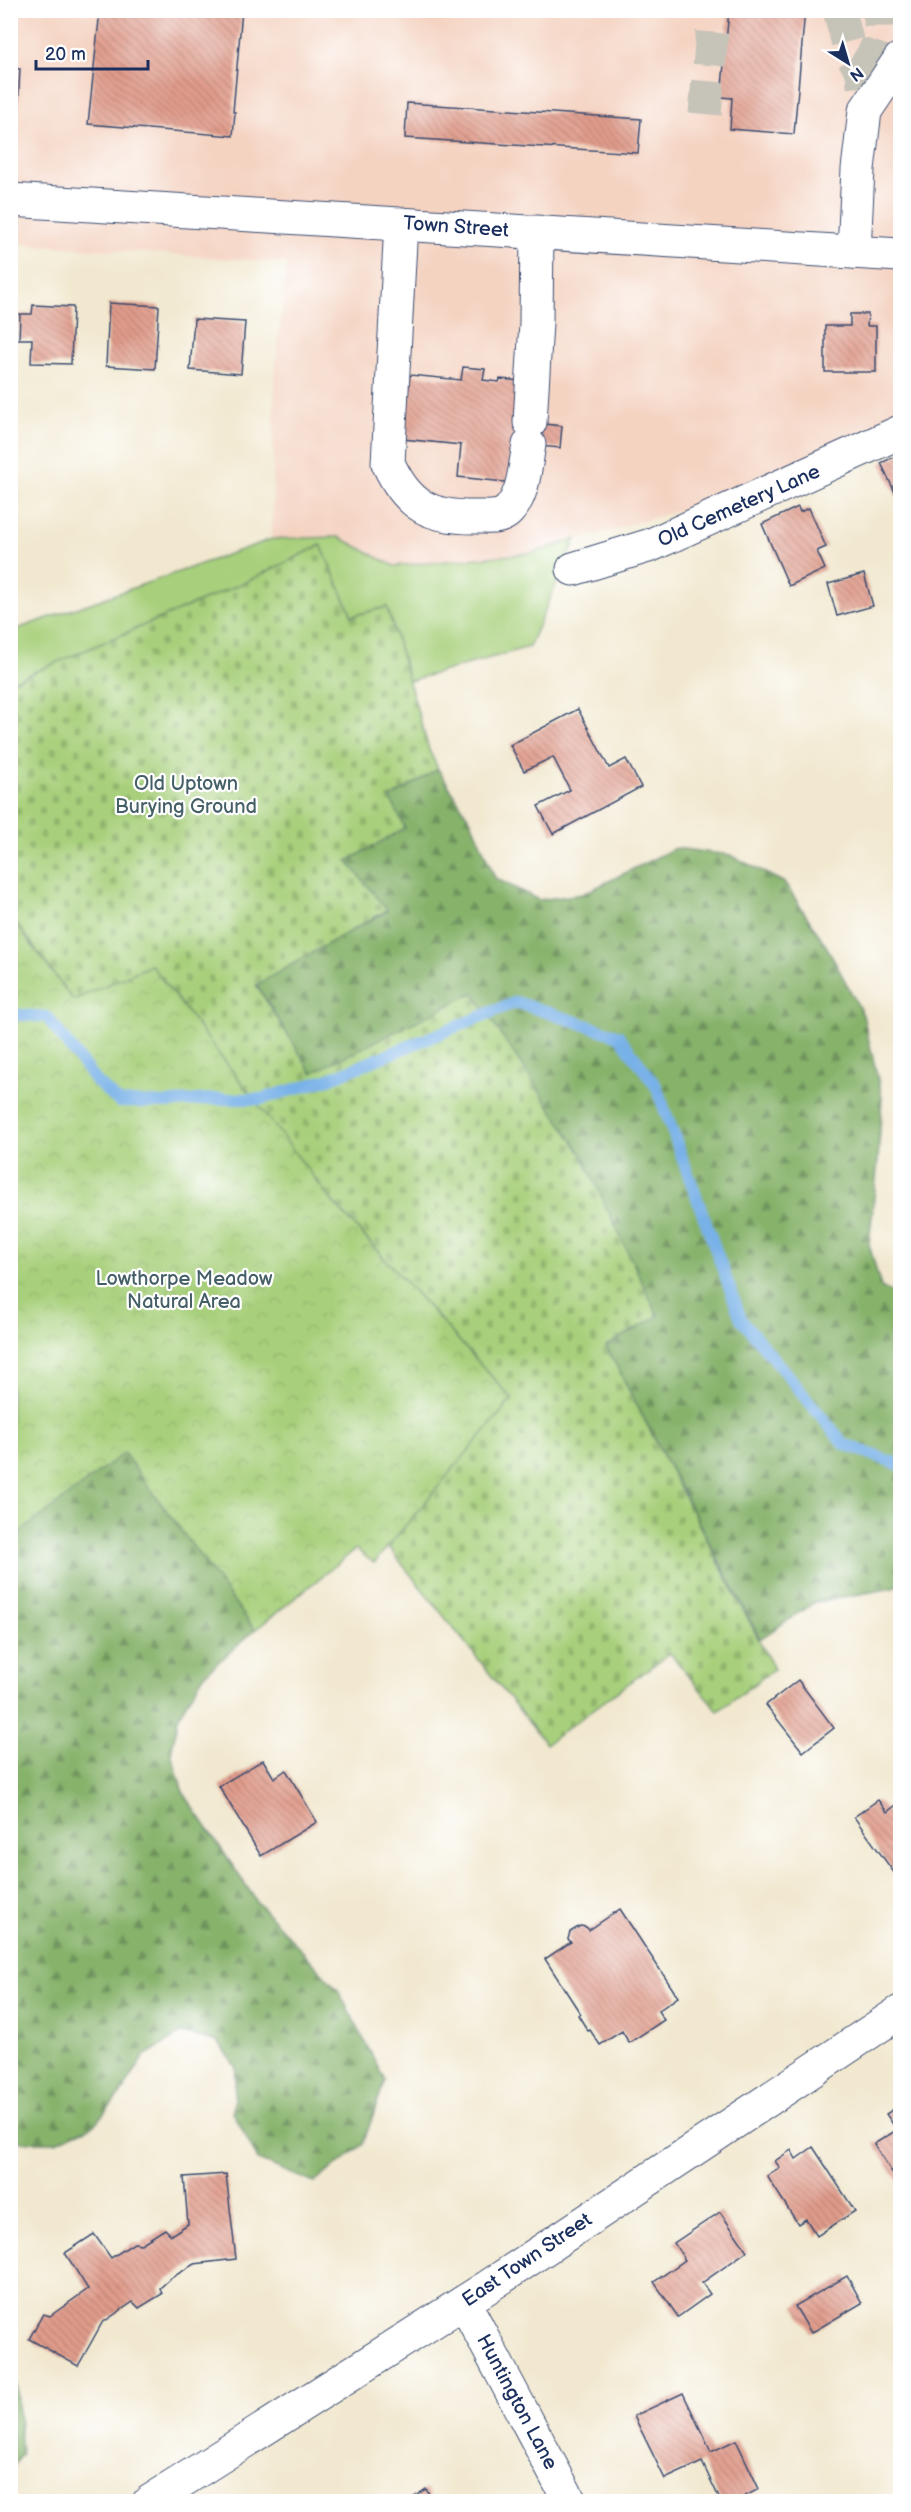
<svg xmlns="http://www.w3.org/2000/svg" width="911" height="2512" font-family="'Balsamiq Sans',sans-serif">
<defs>
<pattern id="forest-firs" width="22" height="20" patternUnits="userSpaceOnUse" patternTransform="scale(1.5)"><rect width="22" height="20" fill="#86b26b"/><path d="M5 1l3.5 6h-7zM16 11l3.5 6h-7z" fill="#6d915b"/></pattern>
<pattern id="cemetery-stones" width="16" height="16" patternUnits="userSpaceOnUse" patternTransform="scale(1.5)"><rect width="16" height="16" fill="#a8d07b"/><path d="M2 7V4a2 2 0 0 1 4 0v3zM10 15v-3a2 2 0 0 1 4 0v3z" fill="#90b36d"/></pattern>
<pattern id="park-crowns" width="20" height="18" patternUnits="userSpaceOnUse" patternTransform="scale(1.5)"><rect width="20" height="18" fill="#a8d07b"/><path d="M2 6a3 3 0 1 1 6 0M12 15a3 3 0 1 1 6 0" fill="none" stroke="#90b36d"/></pattern>
<pattern id="building-back-hatch" width="6" height="6" patternUnits="userSpaceOnUse" patternTransform="scale(1.5)"><rect width="6" height="6" fill="#e19c8b"/><path d="M-1 5l2 2M0 0l6 6M5-1l2 2" fill="none" stroke="#b68075"/></pattern>
</defs>
<rect width="100%" height="100%" fill="#fff"/>
<filter id="ink" filterUnits="userSpaceOnUse"><feTurbulence type="fractalNoise" baseFrequency=".0167" numOctaves="2"/><feDisplacementMap in="SourceGraphic" scale="12" xChannelSelector="R" yChannelSelector="G"/><feConvolveMatrix kernelMatrix="1 2 1 2 8 2 1 2 1" color-interpolation-filters="sRGB"/></filter>
<filter id="wash" filterUnits="userSpaceOnUse"><feTurbulence type="fractalNoise" baseFrequency=".008" numOctaves="4" result="noise"/><feDisplacementMap in="SourceGraphic" scale="24" xChannelSelector="R" yChannelSelector="G"/><feGaussianBlur stdDeviation="1.35" result="paint"/><feColorMatrix in="noise" values="0 0 0 0 0 0 0 0 0 0 0 0 0 0 0 0 0 1.4 0 .05"/><feComposite in="paint" operator="in"/></filter>
<g filter="url(#wash)">
<rect width="100%" height="100%" fill="#f1e8cf"/>
<polygon fill="#f4d3c1" points="10,11 900,11 900,287 897,288 900,319 900,414 705,503 532,553 394,566 339,537 272,539 275,370 287,263 11,243"/>
<polygon fill="#a8d07b" stroke="#62806c" stroke-width="1.5" points="339,537 394,566 532,553 576,539 529,647 409,681 387,607 352,616 321,545 251,580 11,682 11,631 272,539"/>
<g fill="url(#forest-firs)" stroke="#507064" stroke-width="1.5">
<polygon points="438,769 472,823 495,878 539,900 583,894 675,848 730,855 785,883 828,949 863,1015 882,1097 878,1161 869,1244 881,1287 900,1297 900,1584 893,1588 815,1602 760,1639 606,1346 658,1315 473,993 312,1074 256,984 387,911 347,861 405,828 389,798"/>
<polygon points="124,1453 255,1630 204,1675 179,1715 171,1753 183,1792 257,1902 338,1990 385,2080 363,2144 314,2183 258,2160 233,2112 236,2068 218,2042 182,2033 144,2056 122,2092 93,2126 56,2142 22,2142 11,2138 11,1494"/>
<polygon points="11,2374 17,2389 22,2454 11,2470"/>
</g>
<polygon fill="url(#cemetery-stones)" stroke="#62806c" stroke-width="1.5" points="321,545 352,616 387,607 429,750 438,769 390,798 405,828 347,861 387,910 256,985 312,1073 473,993 581,1153 658,1316 606,1346 774,1669 718,1711 670,1653 546,1744 387,1545 512,1399 332,1201 73,1000 11,917 11,682 250,580"/>
<polygon fill="url(#park-crowns)" stroke="#62806c" stroke-width="1.5" points="11,917 73,1000 151,965 332,1201 512,1399 374,1563 356,1549 255,1630 124,1453 11,1539"/>
<g fill="none" stroke-linecap="round" stroke-linejoin="round">
<polyline stroke="#78b1e8" stroke-width="12" points="10,1014 47,1017 95,1080 119,1102 166,1103 210,1099 261,1099 329,1079 516,1002 619,1036 656,1086 741,1319 844,1444 900,1465"/>
</g>
<g id="blocks">
<g fill="url(#building-back-hatch)">
<polygon points="100,10 242,10 233,112 235,112 233,136 88,124"/>
<polygon points="729,10 805,10 794,134 730,129 732,98 721,97"/>
<polygon points="10,68 20,69 17,128 10,127"/>
<polygon points="407,103 641,119 638,153 405,138"/>
<polygon points="109,303 159,306 155,369 106,366"/>
<polygon points="33,305 73,307 71,364 31,363 32,339 19,339 20,314 32,314"/>
<polygon points="850,314 868,314 867,326 876,326 876,372 825,372 825,326 850,326"/>
<polygon points="194,319 245,322 241,374 190,370"/>
<polygon points="463,367 485,369 483,380 499,382 500,379 521,381 517,421 562,426 560,448 529,445 514,483 458,477 461,445 403,439 410,375 461,380"/>
<polygon points="900,454 900,503 881,463"/>
<polygon points="798,507 800,512 809,508 826,547 817,551 825,569 789,586 762,524"/>
<polygon points="864,574 873,606 837,616 828,584"/>
<polygon points="578,709 609,768 626,759 641,787 553,834 538,806 570,790 553,757 524,771 510,745"/>
<polygon points="798,1680 834,1728 803,1752 766,1705"/>
<polygon points="263,1760 274,1778 286,1770 317,1822 261,1856 219,1786"/>
<polygon points="878,1800 887,1812 900,1802 900,1881 854,1817"/>
<polygon points="620,1909 678,1997 658,2011 664,2020 629,2043 622,2031 600,2045 590,2030 588,2031 578,2015 580,2013 545,1959 571,1942 568,1939 570,1932 580,1926 586,1927 589,1930"/>
<polygon points="900,2105 900,2185 874,2144 897,2130 886,2114"/>
<polygon points="813,2147 855,2211 817,2236 806,2219 798,2224 767,2176 780,2168 775,2161 791,2150 796,2159"/>
<polygon points="226,2174 236,2259 194,2264 171,2278 160,2288 162,2294 139,2308 133,2302 102,2323 78,2366 29,2339 43,2314 50,2316 88,2289 65,2253 94,2234 111,2258 134,2243 141,2244 165,2229 171,2235 188,2224 184,2177"/>
<polygon points="720,2212 747,2251 702,2283 710,2294 678,2317 654,2282 685,2260 674,2243"/>
<polygon points="847,2276 862,2303 811,2333 795,2306"/>
<polygon points="683,2393 711,2452 736,2440 759,2489 734,2502 721,2502 702,2462 665,2479 634,2416"/>
<polygon points="426,2489 434,2502 407,2502"/>
</g>
</g>
</g>
<g filter="url(#ink)">
<use href="#blocks" fill-opacity="0" stroke="#3b4b6f" stroke-width="1.5"/>
<g fill="none" stroke-linecap="round" stroke-linejoin="round">
<g stroke="#c6c3b8" stroke-width="33" stroke-dasharray="33 16" stroke-linecap="butt">
<polyline points="839,10 851,55 862,71 865,111"/>
<path d="M 862,71 C 876,51 885,36 878,10"/>
<polyline points="705,114 714,10"/>
</g>
<defs>
<g id="minor">
<path d="M 401,224 L 388,463 C 408,507 431,518 479,517 C 489,517 501,519 509,510 C 524,494 525,466 529,445"/>
<polyline points="854,252 858,169 865,111 900,59"/>
<polyline points="530,422 536,323 537,232"/>
<polyline points="573,569 651,545 900,432"/>
<polyline points="464,2302 570,2502"/>
<polyline points="149,2502 486,2288 900,2012"/>
</g>
<polyline id="major" points="10,200 900,255"/>
</defs>
<use href="#minor" stroke="#3b4b6f" stroke-width="35"/>
<use href="#major" stroke="#3b4b6f" stroke-width="35"/>
<use href="#minor" stroke="#fff" stroke-width="33"/>
<use href="#major" stroke="#fff" stroke-width="33"/>
</g>
</g>
<g text-anchor="middle" dominant-baseline="central" stroke-width="4.5" stroke-linejoin="round" paint-order="stroke">
<g font-size="20" fill="#1b2f5e" stroke="#fff">
<text transform="translate(456 227) rotate(4)">Town Street</text>
<text transform="translate(739 506) rotate(-24)">Old Cemetery Lane</text>
<text transform="translate(527 2260) rotate(-34)">East Town Street</text>
<text transform="translate(517 2402) rotate(62)">Huntington Lane</text>
</g>
<g font-size="20" fill="#455f67" stroke="#fff">
<text x="186" y="784">Old Uptown<tspan x="186" dy="23">Burying Ground</tspan></text>
<text x="184" y="1279">Lowthorpe Meadow<tspan x="184" dy="23">Natural Area</tspan></text>
</g>
</g>
<rect width="911" height="2512" fill="none" stroke="#fff" stroke-width="36"/>
<g transform="translate(848 63) rotate(143)" stroke="#ffffff" stroke-width="4.5" paint-order="stroke">
<path d="M0-4.5L10 22L0 15L-10 22Z" fill="#1b2f5e"/>
<text y="-9" font-size="16" font-weight="bold" text-anchor="middle" fill="#1b2f5e">N</text>
</g>
<path d="M36 60v9h112v-9" fill="none" stroke="#1b2f5e" stroke-width="3"/>
<text x="45" y="60" font-size="18" fill="#1b2f5e" stroke="#ffffff" stroke-width="4.5" paint-order="stroke">20 m</text>
</svg>
